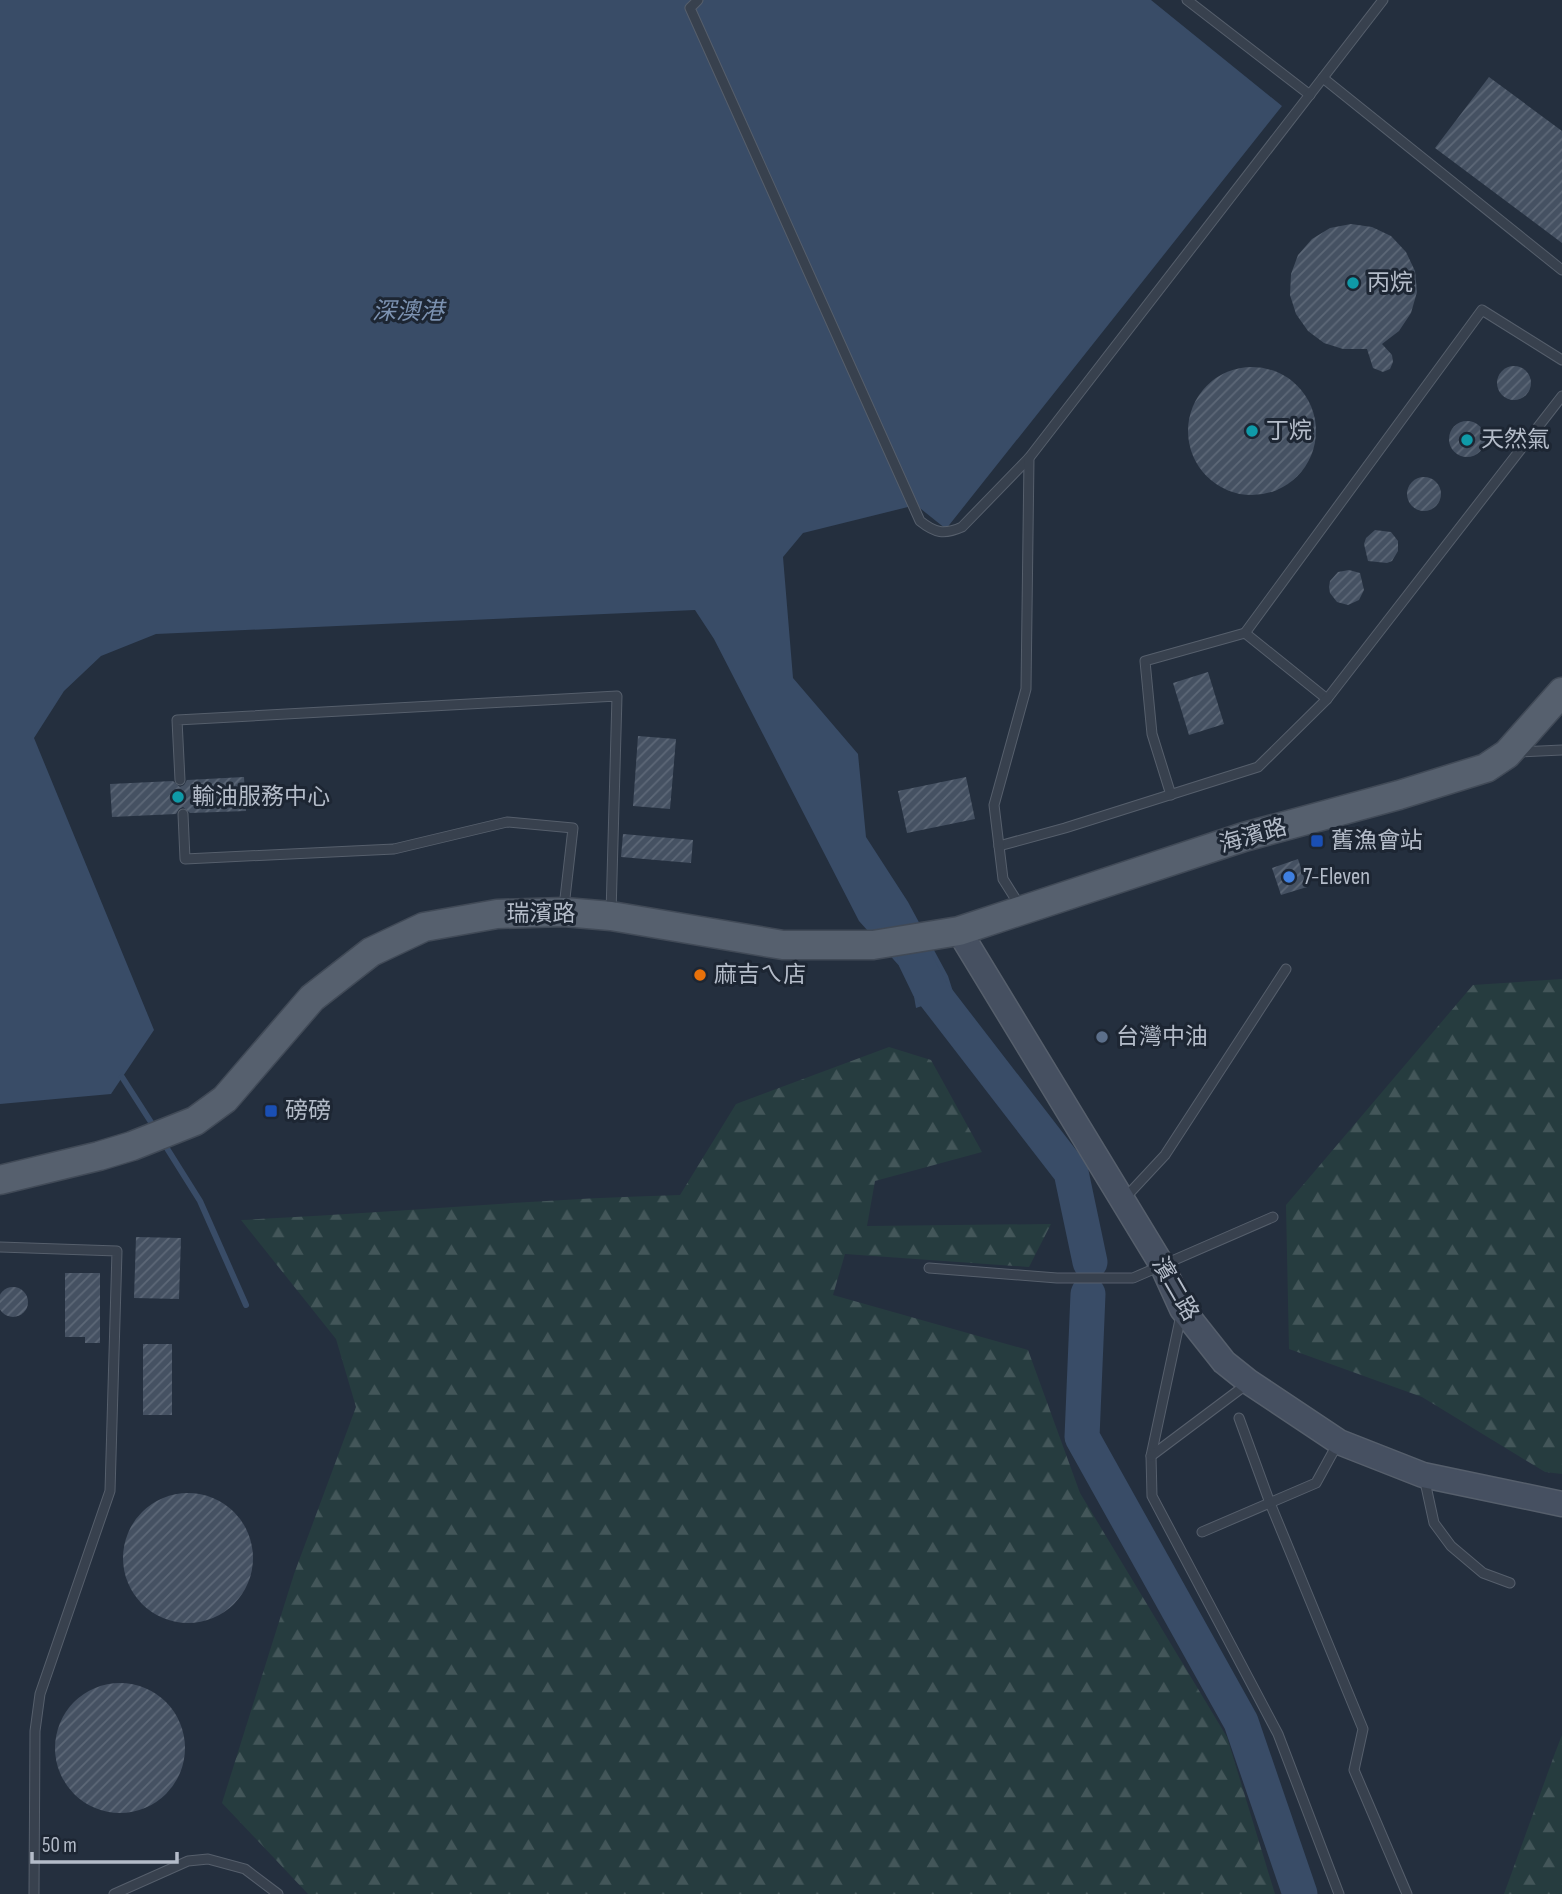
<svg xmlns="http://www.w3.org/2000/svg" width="1562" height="1894" font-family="'Sofia Sans Condensed','Noto Sans TC',sans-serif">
<defs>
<pattern id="forest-firs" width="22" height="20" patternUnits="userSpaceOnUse" patternTransform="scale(1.75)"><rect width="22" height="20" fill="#263c3f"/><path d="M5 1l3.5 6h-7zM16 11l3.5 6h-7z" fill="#435659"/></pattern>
<pattern id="building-hatch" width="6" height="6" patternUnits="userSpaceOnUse" patternTransform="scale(1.75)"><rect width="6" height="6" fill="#455162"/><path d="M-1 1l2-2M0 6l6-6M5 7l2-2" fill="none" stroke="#5d6877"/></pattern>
</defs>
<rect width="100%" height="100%" fill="#242f3e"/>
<g fill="url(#forest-firs)">
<polygon points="1562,979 1562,1474 1545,1472 1422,1397 1289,1349 1286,1205 1473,985"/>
<path d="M 889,1047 L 931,1060 L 982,1152 L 875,1181 L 867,1226 L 1051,1224 L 1029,1267 L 845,1254 L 833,1295 L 1028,1350 L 1080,1493 L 1227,1737 L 1275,1894 L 308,1894 L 222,1803 L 294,1574 L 356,1407 L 336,1339 L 241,1220 C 387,1213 533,1199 680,1195 L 736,1104 Z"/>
<polygon points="1562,1735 1562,1894 1504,1894 1555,1753"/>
</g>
<polygon fill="#394c67" points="0,0 1151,0 1282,106 946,529 916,505 803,533 783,557 793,678 858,754 866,837 908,902 948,976 954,995 916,1008 911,979 859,921 714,639 695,610 156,634 101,656 64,691 34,738 154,1030 111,1094 0,1104"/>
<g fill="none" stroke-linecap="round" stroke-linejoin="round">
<g stroke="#394c67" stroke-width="6">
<polyline points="122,1077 156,1130"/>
<polyline points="163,1142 200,1201 246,1305"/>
</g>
<g stroke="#394c67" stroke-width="35">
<polyline points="915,959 929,988 1071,1172 1090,1262"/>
<polyline points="1088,1294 1082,1437 1241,1722 1300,1894"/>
</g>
</g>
<g fill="url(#building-hatch)">
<polygon points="1489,77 1562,131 1562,243 1435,148"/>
<polygon points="1351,224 1372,227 1391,236 1406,252 1415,271 1417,292 1411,313 1399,331 1382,344 1392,355 1393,362 1390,369 1383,372 1373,368 1367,349 1343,349 1324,343 1308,331 1296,314 1290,295 1291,274 1298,255 1312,239 1330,228"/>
<circle cx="1514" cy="383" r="17"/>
<circle cx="1252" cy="431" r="64"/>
<circle cx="1467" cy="439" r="18"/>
<circle cx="1424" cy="494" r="17"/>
<polygon points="1375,530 1391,532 1398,541 1398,551 1392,561 1387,563 1368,561 1364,544 1366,538"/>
<polygon points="1349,570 1360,573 1364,590 1359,600 1348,605 1337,602 1330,593 1329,587 1330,581 1338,572"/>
<polygon points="1208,672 1224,724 1189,735 1173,683"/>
<polygon points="638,736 676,739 670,809 633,806"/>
<polygon points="244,777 246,811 190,813 183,807 179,809 176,814 112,817 110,784 173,781 180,787 184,785 187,780"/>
<polygon points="966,777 975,819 907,833 898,791"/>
<polygon points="623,834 693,840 691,863 621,857"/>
<polygon points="1298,859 1307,887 1281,895 1272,868"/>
<polygon points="136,1237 181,1238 179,1299 134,1298"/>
<polygon points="65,1273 100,1273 100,1343 85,1343 85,1337 65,1337"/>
<circle cx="13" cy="1302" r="15"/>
<rect x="143" y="1344" width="29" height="71"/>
<circle cx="188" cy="1558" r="65"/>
<circle cx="120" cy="1748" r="65"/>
</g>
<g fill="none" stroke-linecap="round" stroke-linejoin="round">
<defs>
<g id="lane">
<path d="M 698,0 L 690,8 L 920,521 C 935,533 944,535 962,527 L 1029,458"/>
<polyline points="1187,0 1310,95"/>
<polyline points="1323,78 1562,270"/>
<polyline points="1245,633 1482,310 1562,360"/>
<polyline points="1519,752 1562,750"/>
<polyline points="180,780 177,720 617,696 611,914"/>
<polyline points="1171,795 1152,734 1145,661 1245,633 1327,699"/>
<polyline points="183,814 185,859 394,849 507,822 573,828 564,907"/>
<polyline points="999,846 1065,828 1258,767 1327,699 1562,396"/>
<polyline points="1020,906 1003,879 994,805 1026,689 1029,458 1383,0"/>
<polyline points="1124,1199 1165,1155 1286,969"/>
<polyline points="0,1247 117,1251 110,1491 40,1694 35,1731 34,1894"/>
<polyline points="929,1268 1057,1278 1133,1278 1273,1217"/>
<polyline points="1181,1315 1151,1456 1152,1496 1278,1734 1339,1894"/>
<polyline points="1239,1418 1270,1503 1363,1729 1354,1770 1407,1894"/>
<polyline points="1151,1456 1247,1384"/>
<polyline points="1424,1477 1434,1523 1451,1546 1483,1573 1510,1583"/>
<polyline points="1202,1532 1316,1483 1338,1443"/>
<polyline points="114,1894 188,1861 208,1859 245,1869 278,1894"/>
</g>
<polyline id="secondary" points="959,931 1162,1265 1182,1309 1224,1362 1249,1382 1339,1442 1423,1475 1562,1504"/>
<polyline id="primary" points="0,1180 99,1156 132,1146 195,1121 225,1099 312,998 371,952 424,927 497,914 564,912 611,916 783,945 873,945 959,931 1244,837 1399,795 1486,768 1507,754 1562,692"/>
</defs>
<use href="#lane" stroke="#565f6c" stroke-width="11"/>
<use href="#secondary" stroke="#565f6c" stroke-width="27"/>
<use href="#primary" stroke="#414a57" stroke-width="31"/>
<use href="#lane" stroke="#38414e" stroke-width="9"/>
<use href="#secondary" stroke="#465061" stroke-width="24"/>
<use href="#primary" stroke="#56606e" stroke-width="28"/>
</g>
<g fill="#0f9aa8" stroke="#1d2633" stroke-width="2.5">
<circle cx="1353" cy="283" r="7"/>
<circle cx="1252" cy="431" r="7"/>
<circle cx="1467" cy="440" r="7"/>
<circle cx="178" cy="797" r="7"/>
</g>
<g fill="#1a4fb4" stroke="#1d2633" stroke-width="2.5">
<rect x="1310" y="834" width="14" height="14" rx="3.5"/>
<rect x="264" y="1104" width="14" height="14" rx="3.5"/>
</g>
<circle fill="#3f7fe0" stroke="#1d2633" stroke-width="2.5" cx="1289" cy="877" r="7"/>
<circle fill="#e8710a" stroke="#1d2633" stroke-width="2.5" cx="700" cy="975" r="7"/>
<circle fill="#5c6f8a" stroke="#1d2633" stroke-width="2.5" cx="1102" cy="1037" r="7"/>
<g text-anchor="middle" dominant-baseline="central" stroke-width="6" stroke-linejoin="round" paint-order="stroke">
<g font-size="23" fill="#b4bcc9" stroke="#1d2633" text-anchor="start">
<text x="1367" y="283">丙烷</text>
<text x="1266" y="431">丁烷</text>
<text x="1481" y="440">天然氣</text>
<text x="192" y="797">輸油服務中心</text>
<text x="1331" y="841">舊漁會站</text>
<text x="1303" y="877">7-Eleven</text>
<text x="714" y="975">麻吉ㄟ店</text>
<text x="1116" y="1037">台灣中油</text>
<text x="285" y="1111">磅磅</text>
</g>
<g font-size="23" fill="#b4bcc9" stroke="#1d2633">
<text transform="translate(1253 836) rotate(-16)">海濱路</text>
<text x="541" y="914">瑞濱路</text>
<text transform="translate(1175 1289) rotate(60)">濱二路</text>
</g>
<g font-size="24" font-style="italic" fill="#7c92b1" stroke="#1d2633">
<text x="408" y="311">深澳港</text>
</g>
</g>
<path d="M32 1852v10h145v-10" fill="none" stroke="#b4bcc9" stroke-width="3.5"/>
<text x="42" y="1852" font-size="21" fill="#b4bcc9" stroke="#1d2633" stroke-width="5" paint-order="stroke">50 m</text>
</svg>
